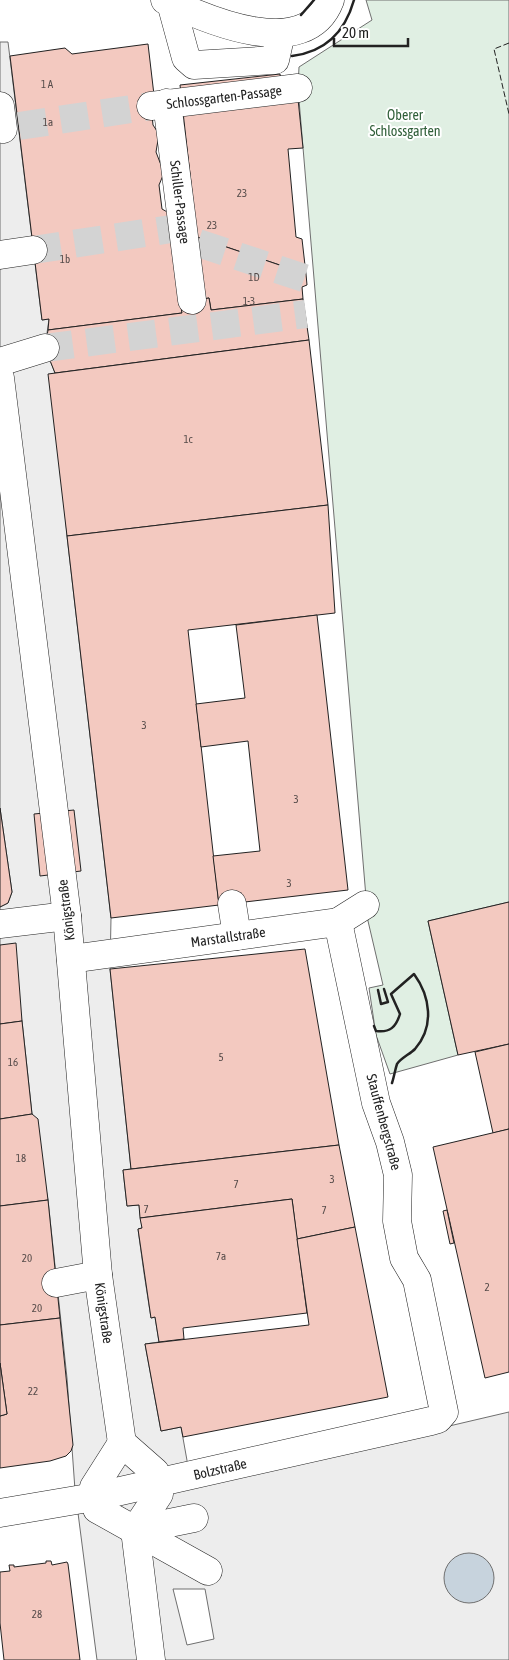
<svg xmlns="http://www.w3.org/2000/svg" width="509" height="1660" font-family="'Asap Condensed',sans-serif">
<rect width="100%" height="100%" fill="#fff"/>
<polygon fill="#e0efe3" stroke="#6f6f6f" points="366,0 509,0 509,902 428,921 458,1055 390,1074 376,1035 369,988 383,985 368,921 298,88 299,67 372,20"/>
<g fill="#ededed" stroke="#6f6f6f" fill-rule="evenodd">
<polygon points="0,42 8,42 42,320 49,319 45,347 55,373 67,536 111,918 110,969 131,1169 123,1170 127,1206 139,1205 142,1228 138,1229 144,1273 151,1318 155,1317 159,1342 145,1344 161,1431 181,1427 188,1466 75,1490 67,1378 48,1200 32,1114 22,1021 0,945 0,907 8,903 12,892 0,808"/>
<path d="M 509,1412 L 509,1660 L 97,1660 L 78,1513 ZM 173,1589 L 205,1589 L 214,1639 L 187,1645 Z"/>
</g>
<circle fill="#c7d3dd" stroke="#6f6f6f" cx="469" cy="1578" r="25"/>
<g fill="#f3c9c0" stroke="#222">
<polygon points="148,44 154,95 150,96 153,125 159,134 156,152 164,173 159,185 162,209 169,213 182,313 48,330 49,319 42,320 10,56 65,48 72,54"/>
<polygon points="280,74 282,90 298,99 303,148 288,149 296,237 302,239 306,274 197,237 180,85"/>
<polygon points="197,237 306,274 307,285 302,287 303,299 211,310 209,298 204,299"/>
<polygon points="209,298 211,310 303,299 309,340 55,373 45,348 48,330 182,313 180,302"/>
<polygon points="309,340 328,505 67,536 48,374"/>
<polygon points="328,505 335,613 188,630 219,905 111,918 67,536"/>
<polygon points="317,615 348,890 219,905 213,856 260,851 248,741 201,747 196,704 245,698 236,625"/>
<polygon points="0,808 12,892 8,903 0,907"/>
<polygon points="74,810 81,871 40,876 34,814"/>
<polygon points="509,902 509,1044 458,1055 428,921"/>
<polygon points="16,943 22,1021 0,1024 0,945"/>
<polygon points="305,949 339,1145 131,1169 110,969"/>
<polygon points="22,1021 32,1114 0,1119 0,1024"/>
<polygon points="509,1044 509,1129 493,1133 475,1052"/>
<polygon points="32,1114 38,1119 48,1200 0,1206 0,1119"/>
<polygon points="509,1129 509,1372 485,1378 433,1147"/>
<polygon points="339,1145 355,1227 297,1239 292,1199 140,1218 139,1205 127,1206 123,1170"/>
<polygon points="292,1199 307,1313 183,1328 184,1339 159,1342 155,1317 151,1318 138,1229 142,1228 140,1218"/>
<polygon points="48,1200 60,1318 0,1325 0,1206"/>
<polygon points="447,1210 454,1243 450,1244 443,1211"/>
<polygon points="355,1227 388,1397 183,1437 181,1427 161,1431 145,1344 309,1325 297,1239"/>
<polygon points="60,1318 73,1445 71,1451 66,1456 50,1461 0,1468 0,1416 7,1414 0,1363 0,1325"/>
<polygon points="0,1363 7,1414 0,1416"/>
<polygon points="46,1561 51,1561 52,1565 67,1562 68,1564 80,1660 4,1660 0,1623 0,1572 10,1571 9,1565 14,1565 14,1567 46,1563"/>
</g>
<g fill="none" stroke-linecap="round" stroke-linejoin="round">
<g stroke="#d3d3d3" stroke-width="28" stroke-dasharray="28 14" stroke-linecap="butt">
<polyline points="19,126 151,106"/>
<polyline points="198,243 307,279"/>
<polyline points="33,250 171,229"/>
<polyline points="45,348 306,314"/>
</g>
<defs>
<g id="minor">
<path d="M 165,0 C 207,20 306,63 330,0"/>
<polyline points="171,3 186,58 194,65 275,60 281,33"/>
<polyline points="167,103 192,300"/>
<polyline points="0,106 3,129"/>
<polyline points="151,106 298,88"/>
<polyline points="0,255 33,250"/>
<polyline points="0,362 45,348"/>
<polyline points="0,378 67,916 98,1275 122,1443 155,1472"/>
<polyline points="232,904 237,936"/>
<polyline points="338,922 365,905"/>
<polyline points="0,924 67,916"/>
<polyline points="56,1283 98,1275"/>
<polyline points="94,1487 122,1443"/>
<polyline points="97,1509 208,1571"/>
<polyline points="0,1513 94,1497 431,1421 438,1419 444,1412 417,1280 404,1258 397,1221 398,1175 390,1142 376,1103 338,922 71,959"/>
<polyline points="135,1530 194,1518"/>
<polyline points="151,1660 135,1530 159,1494"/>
</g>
</defs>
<use href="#minor" stroke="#222" stroke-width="29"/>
<use href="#minor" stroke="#fff" stroke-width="28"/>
<polyline stroke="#222" stroke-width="1" stroke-dasharray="6 2.5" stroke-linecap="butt" points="509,43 494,49 509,114"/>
<g stroke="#222" stroke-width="2.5">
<polyline points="301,15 314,0"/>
<path d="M 292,56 C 326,52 345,32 354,0"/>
<polyline points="378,990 381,1004 388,1002 384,989"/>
<path d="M 374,1026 L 376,1031 C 390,1033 396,1027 400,1014 L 391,994 L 414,974 C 430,996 435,1026 415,1049 C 410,1054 401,1058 397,1064 C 395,1070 394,1077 392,1083"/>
</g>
</g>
<g text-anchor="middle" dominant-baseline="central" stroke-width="4" stroke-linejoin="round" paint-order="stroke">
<g font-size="11" fill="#564c4a">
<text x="47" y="84">1 A</text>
<text x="48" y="122">1a</text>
<text x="242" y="193">23</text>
<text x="212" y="225">23</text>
<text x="65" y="259">1b</text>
<text x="254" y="277">1D</text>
<text x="249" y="301">1-3</text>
<text x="188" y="439">1c</text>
<text x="144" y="725">3</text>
<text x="296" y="799">3</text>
<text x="289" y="883">3</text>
<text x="221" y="1057">5</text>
<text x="13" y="1062">16</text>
<text x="21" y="1158">18</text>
<text x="332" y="1179">3</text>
<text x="236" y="1184">7</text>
<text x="146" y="1209">7</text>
<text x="324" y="1210">7</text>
<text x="221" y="1256">7a</text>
<text x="27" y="1258">20</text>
<text x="487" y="1287">2</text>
<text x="37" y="1308">20</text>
<text x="33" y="1391">22</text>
<text x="37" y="1614">28</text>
</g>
<g font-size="14" fill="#222" stroke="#fff">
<text transform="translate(224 97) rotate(-7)">Schlossgarten-Passage</text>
<text transform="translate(180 202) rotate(83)">Schiller-Passage</text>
<text transform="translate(66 910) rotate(-97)">Königstraße</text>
<text transform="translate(228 937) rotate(-8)">Marstallstraße</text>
<text transform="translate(384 1122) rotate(75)">Stauffenbergstraße</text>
<text transform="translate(104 1313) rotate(82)">Königstraße</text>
<text transform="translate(220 1469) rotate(-13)">Bolzstraße</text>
</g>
<g font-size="14" fill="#2f5e38" stroke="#fff">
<text x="405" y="115">Oberer<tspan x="405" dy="16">Schlossgarten</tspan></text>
</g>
</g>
<path d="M334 38v8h74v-8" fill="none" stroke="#222222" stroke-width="2.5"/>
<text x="342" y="38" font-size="15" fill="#222222" stroke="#ffffff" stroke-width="4" paint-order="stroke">20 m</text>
</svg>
